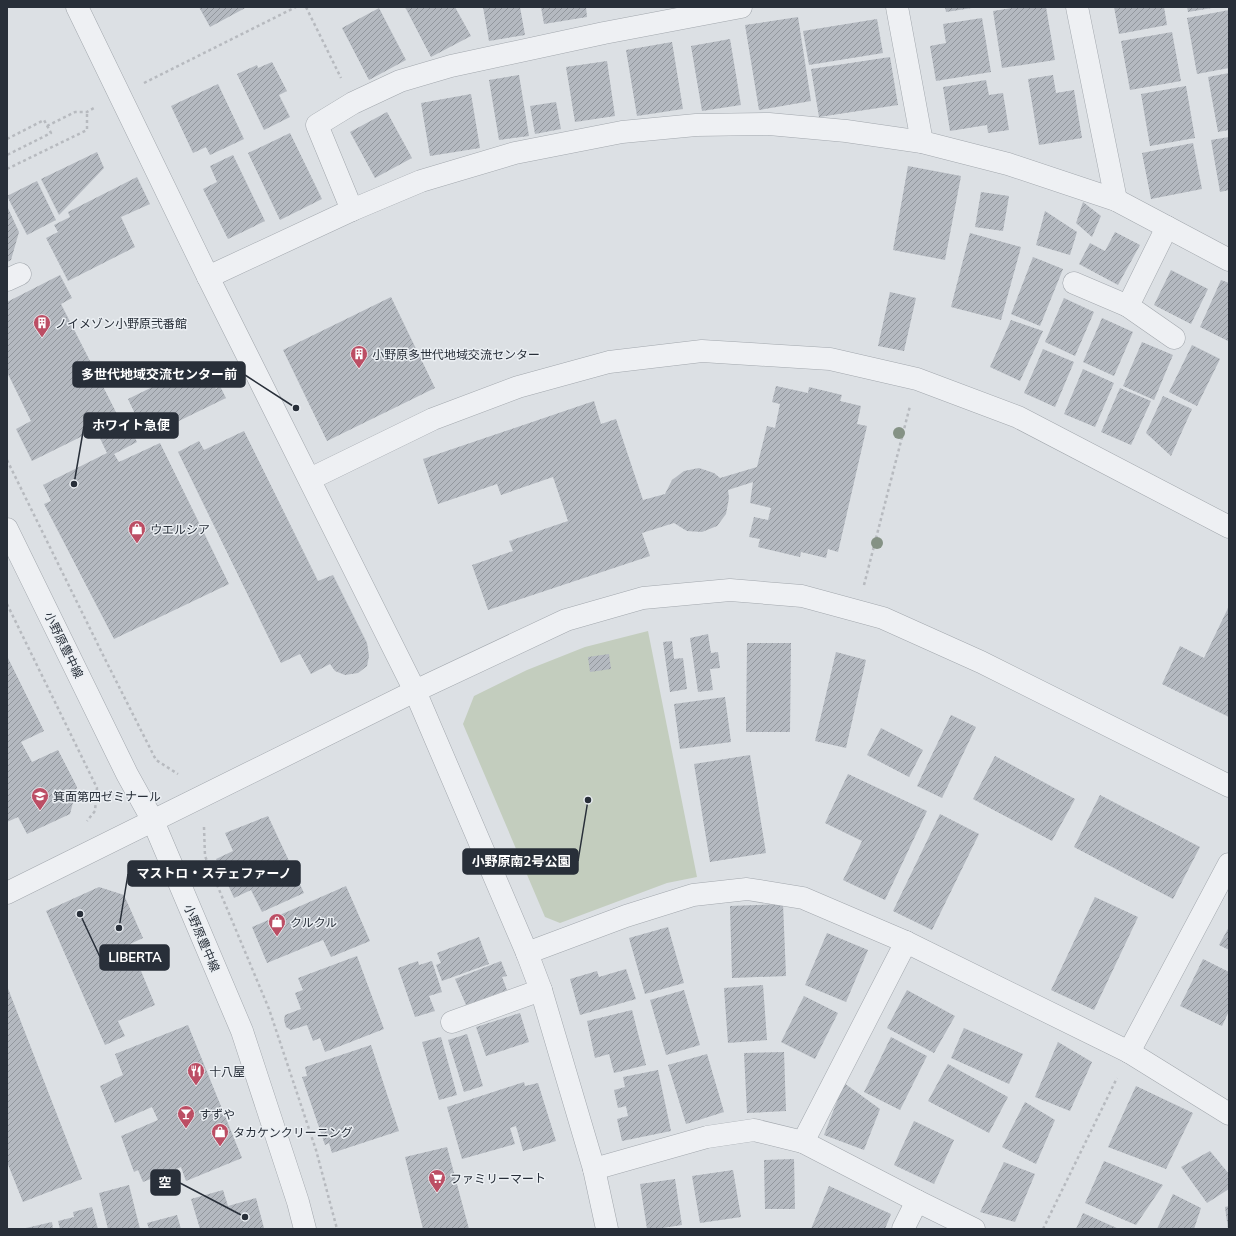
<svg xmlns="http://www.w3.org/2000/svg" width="1236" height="1236" font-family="Mulish,'Noto Sans JP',sans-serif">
<defs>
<pattern id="building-hatch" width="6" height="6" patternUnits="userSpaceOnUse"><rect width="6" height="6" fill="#b4b9c0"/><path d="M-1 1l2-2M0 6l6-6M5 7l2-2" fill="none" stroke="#92979d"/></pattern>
</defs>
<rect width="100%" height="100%" fill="#dce0e4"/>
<polygon fill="#c3cdbe" points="648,631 697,877 667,883 560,923 545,917 463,724 474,696 527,670 585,647"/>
<g fill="url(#building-hatch)">
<polygon points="199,7 247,7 210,27"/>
<polygon points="405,7 455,7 471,36 431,57"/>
<polygon points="483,7 520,7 525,35 489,41"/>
<polygon points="541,7 586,7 587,17 544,24"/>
<polygon points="945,7 972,7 972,8 946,12"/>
<polygon points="1018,7 1046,7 1055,60 1002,68 993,11"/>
<polygon points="1114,7 1164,7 1167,25 1119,34"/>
<polygon points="1187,7 1212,7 1212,8 1188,12"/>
<polygon points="379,8 406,60 369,80 342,28"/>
<polygon points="1229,10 1229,68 1197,74 1187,18"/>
<polygon points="798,17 811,101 759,110 745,25"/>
<polygon points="982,18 991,72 936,81 930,46 946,43 943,24"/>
<polygon points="877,19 883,53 809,65 803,31"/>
<polygon points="1172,32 1181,81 1130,90 1121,41"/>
<polygon points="730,39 741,105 702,111 691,46"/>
<polygon points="672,42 683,109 637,116 626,50"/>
<polygon points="890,57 898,105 819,117 811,69"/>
<polygon points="607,61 615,116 575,122 566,67"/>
<polygon points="272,62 287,91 279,95 290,117 264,130 237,74 257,65 258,68"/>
<polygon points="1229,73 1229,130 1218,132 1208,77"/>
<polygon points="519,75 529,136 499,140 489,80"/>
<polygon points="1053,75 1056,93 1074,90 1082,138 1039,145 1028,79"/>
<polygon points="986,80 989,95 1003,93 1009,130 988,133 987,125 950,131 943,87"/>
<polygon points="218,84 244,139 210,155 206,147 193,153 171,106"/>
<polygon points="1186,86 1195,138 1150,146 1141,94"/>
<polygon points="471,94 480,148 430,156 421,103"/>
<polygon points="556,102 561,129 535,134 530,106"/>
<polygon points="387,112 412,158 375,178 350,132"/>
<polygon points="290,133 322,199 280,220 248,153"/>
<polygon points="1229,137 1229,190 1220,192 1211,140"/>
<polygon points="1193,143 1202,189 1151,199 1142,153"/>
<polygon points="97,152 104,168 59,215 41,179"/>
<polygon points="233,155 265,221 228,239 203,189 217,182 210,166"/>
<polygon points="908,166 961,176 945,260 893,250"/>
<polygon points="137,177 150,204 121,217 135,247 68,281 46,238 58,232 54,225 70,217 68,212"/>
<polygon points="37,181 56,220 27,235 7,196"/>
<polygon points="981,192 1009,196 1003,231 975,227"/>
<polygon points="1083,202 1101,216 1092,237 1076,223"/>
<polygon points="7,206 19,232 11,260 7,262"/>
<polygon points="1045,211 1077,232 1070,255 1036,245"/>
<polygon points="1115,232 1140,245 1118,285 1079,264 1090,243 1105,251"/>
<polygon points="970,233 1021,247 1001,320 951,307"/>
<polygon points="1033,257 1063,269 1040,326 1011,314"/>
<polygon points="1171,270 1208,289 1191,324 1154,305"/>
<polygon points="60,275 72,298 61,304 119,418 32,461 16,429 31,421 7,372 7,302"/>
<polygon points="1221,280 1229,283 1228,341 1200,327"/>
<polygon points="890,292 916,298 904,351 878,346"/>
<polygon points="391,297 435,388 327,441 283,350"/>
<polygon points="1064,298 1094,312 1075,356 1045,342"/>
<polygon points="1102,318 1133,332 1114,376 1083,362"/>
<polygon points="1011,320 1043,331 1020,381 990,367"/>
<polygon points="1142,342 1173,355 1154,400 1123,386"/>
<polygon points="1192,345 1220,359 1197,406 1169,392"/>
<polygon points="1043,349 1074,362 1055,407 1024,393"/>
<polygon points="203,362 216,389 220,386 226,398 146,437 128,399"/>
<polygon points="1083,369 1114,383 1095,427 1064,414"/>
<polygon points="776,386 808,393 809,387 842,395 840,401 861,406 857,424 867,426 838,552 828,549 826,558 801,552 800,557 758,547 760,539 749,537 754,517 768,520 771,508 750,503 753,482 728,490 729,498 726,514 717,526 702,532 687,531 674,523 642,533 650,556 488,610 472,565 513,551 509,541 568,521 553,477 501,495 497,484 438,504 423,459 594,401 601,424 616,419 643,500 665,494 672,480 684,471 699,468 714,473 720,478 757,467 767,426 775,428 780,404 772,402"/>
<polygon points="1120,388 1151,401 1131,445 1101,432"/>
<polygon points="1163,396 1192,409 1171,456 1146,433"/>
<polygon points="126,419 137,442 114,454 119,462 160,443 229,584 114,639 44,504 51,501 43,485 107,453 97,432"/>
<polygon points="244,431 318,581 333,575 367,643 369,656 367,666 358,673 345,675 335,671 330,664 311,674 300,654 281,663 178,452 199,441 204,450"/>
<polygon points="1229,606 1229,717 1162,684 1180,646 1204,658"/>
<polygon points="708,634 711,653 718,652 720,668 710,669 713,690 698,692 690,638"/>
<polygon points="672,641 674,659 683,658 687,689 670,692 663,642"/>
<polygon points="747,643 791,643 790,732 746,732"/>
<polygon points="836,652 866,660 846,748 815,741"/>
<polygon points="609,654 611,669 590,672 588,657"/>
<polygon points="7,656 44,731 21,742 32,762 58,750 77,787 70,814 27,834 18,817 7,822"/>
<polygon points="725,697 731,742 680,749 674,704"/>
<polygon points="951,715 976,727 942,798 917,786"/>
<polygon points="881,728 923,750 909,777 867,755"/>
<polygon points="750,755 766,853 710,862 694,764"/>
<polygon points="995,756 1075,799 1052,841 973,799"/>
<polygon points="848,774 927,811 885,900 843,880 862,841 825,823"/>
<polygon points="1100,795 1200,847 1173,899 1074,847"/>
<polygon points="940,814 979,834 932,930 893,911"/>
<polygon points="268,816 304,893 262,912 251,890 234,898 216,859 233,851 225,833"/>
<polygon points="346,886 370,941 331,957 323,940 267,963 252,927"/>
<polygon points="99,887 124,895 143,938 130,944 155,1005 118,1021 125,1036 105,1045 46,911"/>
<polygon points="1095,897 1138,917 1094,1010 1051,990"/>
<polygon points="783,904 786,976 732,978 730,906"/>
<polygon points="668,927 684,983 645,994 629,938"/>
<polygon points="1229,927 1229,950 1219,945"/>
<polygon points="827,933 868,950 846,1002 805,985"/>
<polygon points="479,937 489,964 442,981 436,965 441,963 437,953"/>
<polygon points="357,956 384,1029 325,1052 320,1038 313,1041 307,1025 291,1030 286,1027 284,1020 285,1015 301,1009 295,993 303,990 298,978"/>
<polygon points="1203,959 1229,972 1229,1011 1222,1026 1180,1006"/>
<polygon points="418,961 419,965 432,961 442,992 429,996 435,1011 415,1017 398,968"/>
<polygon points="501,961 507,976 502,977 507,990 466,1005 455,979"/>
<polygon points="626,969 636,999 580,1015 570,979 597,971 599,977"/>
<polygon points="763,985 767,1040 728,1043 724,988"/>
<polygon points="7,986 82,1179 23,1202 7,1162"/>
<polygon points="684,990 700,1045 666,1055 650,1000"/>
<polygon points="907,990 955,1016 934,1053 887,1028"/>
<polygon points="804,996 838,1013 815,1059 781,1042"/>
<polygon points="632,1010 646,1065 614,1073 609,1054 595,1058 587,1021"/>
<polygon points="520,1013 529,1042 486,1056 476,1027"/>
<polygon points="188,1025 242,1158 186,1181 181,1167 143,1182 138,1170 134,1172 121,1136 158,1120 152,1107 115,1123 100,1086 123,1075 115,1054"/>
<polygon points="964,1028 1023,1054 1009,1084 951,1058"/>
<polygon points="467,1034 483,1086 464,1092 448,1040"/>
<polygon points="441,1037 457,1095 439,1100 422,1042"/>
<polygon points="891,1037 927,1056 900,1110 864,1092"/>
<polygon points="1058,1042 1092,1062 1070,1111 1035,1097"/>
<polygon points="371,1045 399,1131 332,1153 329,1143 325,1145 302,1077 307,1076 305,1067"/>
<polygon points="784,1052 786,1111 747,1113 744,1053"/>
<polygon points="707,1054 724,1112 686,1124 668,1065"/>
<polygon points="948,1064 1008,1097 989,1133 928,1101"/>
<polygon points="658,1070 671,1131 622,1141 617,1119 628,1116 626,1106 618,1108 614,1090 625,1087 623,1077"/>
<polygon points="524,1082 525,1086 538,1083 556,1141 523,1151 516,1126 510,1128 515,1144 462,1159 447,1107"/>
<polygon points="844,1083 880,1109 864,1150 824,1135"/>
<polygon points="1136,1086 1193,1113 1166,1169 1108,1147"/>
<polygon points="1025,1102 1055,1120 1036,1164 1002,1147"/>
<polygon points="914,1121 954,1140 934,1184 894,1165"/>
<polygon points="447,1147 469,1229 423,1229 405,1157"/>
<polygon points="1210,1151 1229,1174 1229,1189 1207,1203 1181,1167"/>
<polygon points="794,1159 795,1209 765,1209 764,1160"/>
<polygon points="1104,1161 1163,1185 1136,1225 1085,1203"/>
<polygon points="1004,1162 1035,1174 1015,1222 980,1212"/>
<polygon points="733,1170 741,1217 700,1223 692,1176"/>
<polygon points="675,1179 682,1225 656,1229 647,1229 640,1184"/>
<polygon points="129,1185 140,1229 108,1229 99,1193"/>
<polygon points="829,1186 891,1214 885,1229 811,1229"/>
<polygon points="223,1190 228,1206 256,1198 264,1228 259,1229 200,1229 191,1199"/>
<polygon points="1173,1194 1201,1208 1194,1229 1157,1229"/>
<polygon points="1229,1206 1229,1229 1228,1229 1225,1207"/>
<polygon points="92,1207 98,1229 60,1229 58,1221 74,1217 73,1212"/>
<polygon points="1083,1213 1119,1229 1076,1229"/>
<polygon points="177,1215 181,1229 149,1229 147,1223"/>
<polygon points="52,1222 53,1229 26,1229 26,1228"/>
</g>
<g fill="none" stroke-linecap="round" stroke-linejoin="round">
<defs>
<g id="minor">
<polyline points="77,7 208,277 415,691"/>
<polyline points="897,7 922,142"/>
<polyline points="1077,7 1116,200"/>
<polyline points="352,210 317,125 353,103 400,81 451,66 604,33 741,7"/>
<polyline points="208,277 352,210 421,181 515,153 622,132 696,125 769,124 846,131 922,142 1008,164 1116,200 1229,260"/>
<polyline points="7,280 20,274"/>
<polyline points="1074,283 1128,306 1174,338"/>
<polyline points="1128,306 1167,227"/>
<polyline points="310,479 433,419 518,387 609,362 702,351 830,359 917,379 1018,417 1229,527"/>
<polyline points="527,953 626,916 693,895 747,889 803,898 906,942 1129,1052 1229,1114"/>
<polyline points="452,1022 541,990"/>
<polyline points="1129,1052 1229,864"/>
<polyline points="803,1142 917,1201 974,1229"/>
<polyline points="594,1169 707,1137 754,1130 803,1142 906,942"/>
<polyline points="903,1229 917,1201"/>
</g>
<g id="tertiary">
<polyline points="7,529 127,774 153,821 242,1031 298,1202 305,1229"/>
<polyline points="415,691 527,953 541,990 594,1169 607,1229"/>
<polyline points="7,893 415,691 566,620 643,598 730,590 802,596 883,618 981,662 1229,786"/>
</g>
</defs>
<use href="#minor" stroke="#a2a7ad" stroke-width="23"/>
<use href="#tertiary" stroke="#a2a7ad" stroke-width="23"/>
<g stroke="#b7babf" stroke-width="2.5" stroke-dasharray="3 3" stroke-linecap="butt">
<polyline points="306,7 341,78"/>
<polyline points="144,83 296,7"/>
<polyline points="47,126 75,112 87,112 94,108"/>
<polyline points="7,139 44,120 51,133 7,155"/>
<polyline points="7,169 87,130 87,112"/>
<polyline points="7,460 105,659 156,760 178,774"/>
<polyline points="864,585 910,406"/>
<polyline points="7,604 97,788 95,811 87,821"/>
<polyline points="204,827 205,856 269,1009 316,1150 337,1229"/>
<polyline points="1043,1229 1117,1078"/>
</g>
<use href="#minor" stroke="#eef0f3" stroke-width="22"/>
<use href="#tertiary" stroke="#eef0f3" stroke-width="22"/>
</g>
<g fill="#859285">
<circle cx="899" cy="433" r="6"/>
<circle cx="877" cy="543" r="6"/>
</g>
<defs>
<symbol id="building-pin" viewBox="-11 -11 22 30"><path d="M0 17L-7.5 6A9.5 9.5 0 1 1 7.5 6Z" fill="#bc4e64" stroke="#ebeff3"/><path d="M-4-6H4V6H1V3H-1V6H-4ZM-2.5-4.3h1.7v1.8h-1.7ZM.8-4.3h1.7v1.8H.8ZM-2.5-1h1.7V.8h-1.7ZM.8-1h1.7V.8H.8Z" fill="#fff"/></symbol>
<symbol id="shop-pin" viewBox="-11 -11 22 30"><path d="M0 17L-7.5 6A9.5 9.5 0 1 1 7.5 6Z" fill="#bc4e64" stroke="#ebeff3"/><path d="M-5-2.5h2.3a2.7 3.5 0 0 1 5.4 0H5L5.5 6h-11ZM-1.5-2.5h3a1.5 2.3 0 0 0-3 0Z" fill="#fff"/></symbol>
<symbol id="school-pin" viewBox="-11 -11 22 30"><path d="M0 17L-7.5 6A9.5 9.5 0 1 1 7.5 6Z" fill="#bc4e64" stroke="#ebeff3"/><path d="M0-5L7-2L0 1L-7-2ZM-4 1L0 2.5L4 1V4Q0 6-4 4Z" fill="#fff"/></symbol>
<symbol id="restaurant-pin" viewBox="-11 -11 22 30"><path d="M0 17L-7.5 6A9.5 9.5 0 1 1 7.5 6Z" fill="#bc4e64" stroke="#ebeff3"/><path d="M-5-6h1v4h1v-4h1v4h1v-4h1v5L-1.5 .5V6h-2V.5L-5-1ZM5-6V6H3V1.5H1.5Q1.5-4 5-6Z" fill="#fff"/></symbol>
<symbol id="bar-pin" viewBox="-11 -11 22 30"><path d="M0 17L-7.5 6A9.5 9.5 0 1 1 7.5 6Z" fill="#bc4e64" stroke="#ebeff3"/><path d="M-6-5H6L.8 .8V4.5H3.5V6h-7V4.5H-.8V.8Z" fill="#fff"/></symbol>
<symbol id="supermarket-pin" viewBox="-11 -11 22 30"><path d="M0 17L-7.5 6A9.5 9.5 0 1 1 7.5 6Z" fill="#bc4e64" stroke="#ebeff3"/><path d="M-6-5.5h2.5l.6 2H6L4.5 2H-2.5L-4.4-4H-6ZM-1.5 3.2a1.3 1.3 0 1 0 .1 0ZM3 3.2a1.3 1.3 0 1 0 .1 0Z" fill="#fff"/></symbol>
</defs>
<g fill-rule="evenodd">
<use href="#building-pin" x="32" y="313" width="20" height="27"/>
<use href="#building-pin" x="349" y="344" width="20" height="27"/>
<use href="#shop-pin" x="127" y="519" width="20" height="27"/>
<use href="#school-pin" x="30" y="786" width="20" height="27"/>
<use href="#shop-pin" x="267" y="912" width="20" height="27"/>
<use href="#restaurant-pin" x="186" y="1061" width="20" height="27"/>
<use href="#bar-pin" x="176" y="1104" width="20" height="27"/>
<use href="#shop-pin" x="210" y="1122" width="20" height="27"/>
<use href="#supermarket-pin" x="427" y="1168" width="20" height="27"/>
</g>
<g text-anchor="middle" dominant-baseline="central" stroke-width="3" stroke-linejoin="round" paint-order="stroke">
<g font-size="12" fill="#282f39" stroke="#ebeff3" text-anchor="start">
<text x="55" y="323">ノイメゾン小野原弐番館</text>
<text x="372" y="354">小野原多世代地域交流センター</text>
<text x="150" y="529">ウエルシア</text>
<text x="53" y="796">箕面第四ゼミナール</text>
<text x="290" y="922">クルクル</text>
<text x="209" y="1071">十八屋</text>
<text x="199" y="1114">すずや</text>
<text x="233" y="1132">タカケンクリーニング</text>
<text x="450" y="1178">ファミリーマート</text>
</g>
<g font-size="12" fill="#282f39" stroke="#ebeff3">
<text transform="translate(64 645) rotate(64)">小野原豊中線</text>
<text transform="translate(202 938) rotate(67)">小野原豊中線</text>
</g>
</g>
<path fill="none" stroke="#282f39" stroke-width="1.5" d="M296 408L245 375M74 484L84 426M588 800L578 861M119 928L128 874M80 914L100 957M245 1217L180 1183"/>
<g fill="#282f39" stroke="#ebeff3" stroke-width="1.5">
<circle cx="296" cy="408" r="4"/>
<circle cx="74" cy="484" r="4"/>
<circle cx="588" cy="800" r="4"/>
<circle cx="119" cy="928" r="4"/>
<circle cx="80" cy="914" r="4"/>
<circle cx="245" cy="1217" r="4"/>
</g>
<g fill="#282f39" stroke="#282f39" stroke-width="1.5">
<rect x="73" y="362" width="172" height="25" rx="4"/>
<rect x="84" y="413" width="94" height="25" rx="4"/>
<rect x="463" y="849" width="115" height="25" rx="4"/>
<rect x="128" y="861" width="172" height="25" rx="4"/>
<rect x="100" y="945" width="69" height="25" rx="4"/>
<rect x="151" y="1170" width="29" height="25" rx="4"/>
</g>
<g font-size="13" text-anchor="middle" font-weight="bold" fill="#fff">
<text x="159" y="379">多世代地域交流センター前</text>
<text x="131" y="430">ホワイト急便</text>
<text x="521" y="866">小野原南2号公園</text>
<text x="214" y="878">マストロ・ステェファーノ</text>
<text x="135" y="962">LIBERTA</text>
<text x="165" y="1187">空</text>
</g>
<rect width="1236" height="1236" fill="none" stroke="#282f39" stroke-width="16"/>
</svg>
